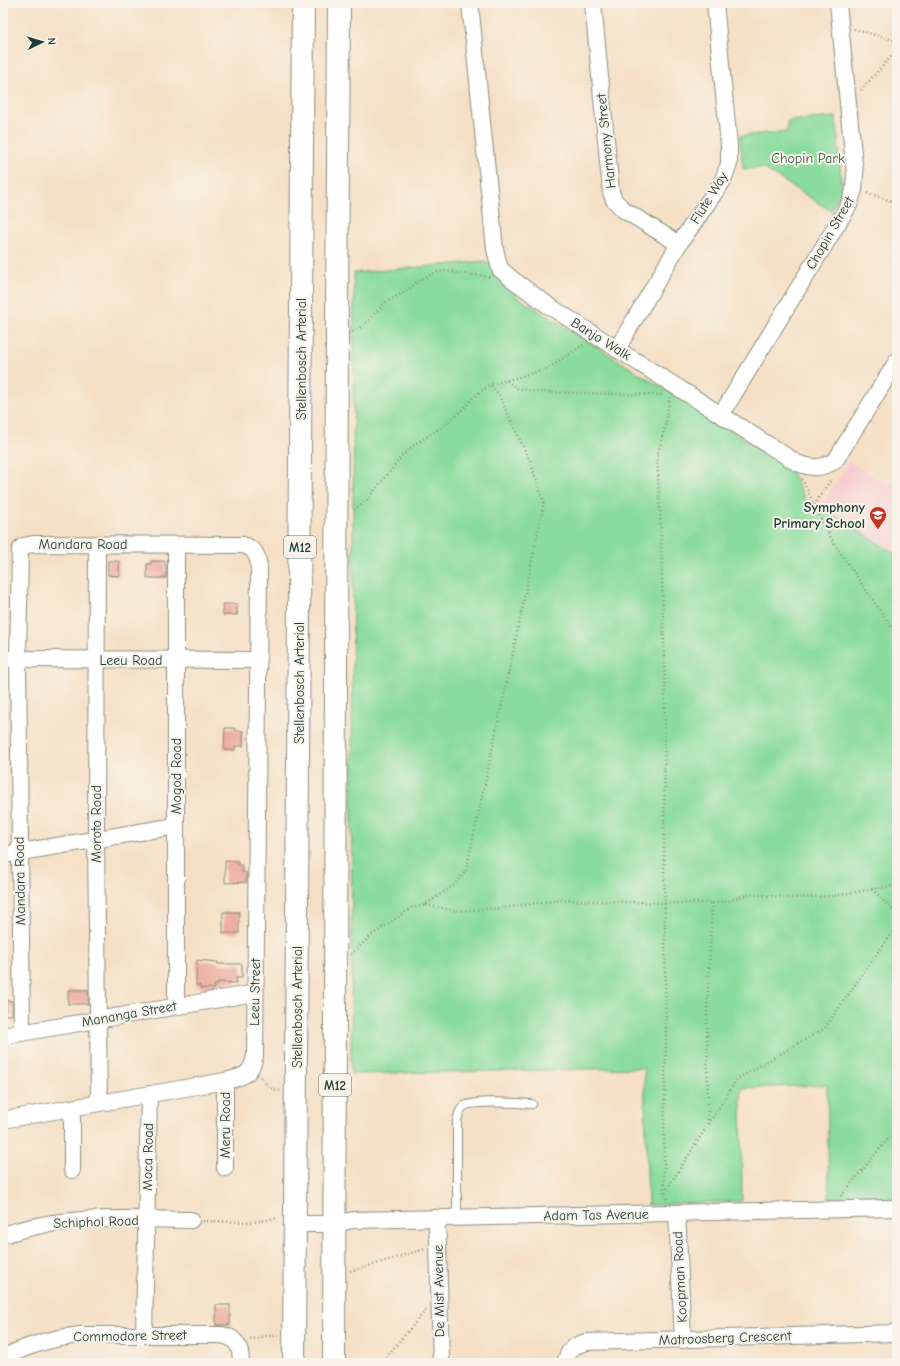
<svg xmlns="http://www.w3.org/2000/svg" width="900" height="1366" font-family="'Comic Neue',sans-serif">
<rect width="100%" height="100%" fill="#f7f3e8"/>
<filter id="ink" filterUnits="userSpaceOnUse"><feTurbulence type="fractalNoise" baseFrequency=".025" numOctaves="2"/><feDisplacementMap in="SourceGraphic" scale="8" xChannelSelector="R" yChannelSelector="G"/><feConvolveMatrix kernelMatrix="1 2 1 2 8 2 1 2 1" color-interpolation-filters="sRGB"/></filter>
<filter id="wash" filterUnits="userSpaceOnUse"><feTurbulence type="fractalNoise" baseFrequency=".012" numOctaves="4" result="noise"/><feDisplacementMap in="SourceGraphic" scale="16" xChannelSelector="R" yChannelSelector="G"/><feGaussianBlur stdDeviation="0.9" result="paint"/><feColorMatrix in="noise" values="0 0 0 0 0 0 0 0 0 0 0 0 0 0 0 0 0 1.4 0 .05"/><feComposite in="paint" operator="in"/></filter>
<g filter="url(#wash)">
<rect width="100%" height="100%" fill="#f5e0c6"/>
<polygon fill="#f7cfd1" points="849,461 889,487 897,475 897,554 821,506"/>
<g fill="#89dc9d" stroke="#548c68">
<polygon points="836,117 842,189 831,211 763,168 743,169 740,136 788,131 787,121"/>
<polygon points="486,261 517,297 789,467 811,511 820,506 897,555 897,1198 829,1198 827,1085 741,1088 742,1201 648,1205 644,1068 351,1074 354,273"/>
</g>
<g id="blocks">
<g fill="#eda89d">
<polygon points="108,561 119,561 119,576 108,575"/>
<polygon points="151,561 164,561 165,565 166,565 166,578 147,578 147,564 151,564"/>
<rect x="223" y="604" width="14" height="11"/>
<polygon points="225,728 235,728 235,731 243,731 243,746 235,746 235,750 224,750"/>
<polygon points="225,861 238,861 238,865 242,865 242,872 246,872 246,882 225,883"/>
<rect x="223" y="912" width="16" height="21"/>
<polygon points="197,960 218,962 218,964 242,964 242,978 236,978 236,983 218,982 218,985 214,985 214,989 200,988 200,985 196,985"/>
<rect x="68" y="990" width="20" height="14"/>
<rect x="3" y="1001" width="9" height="14"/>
<rect x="216" y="1305" width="14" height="20"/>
</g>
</g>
</g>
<g filter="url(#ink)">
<use href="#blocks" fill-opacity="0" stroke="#8a8e7d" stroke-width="1"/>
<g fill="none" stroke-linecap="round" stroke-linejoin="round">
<defs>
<path id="service" d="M 457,1218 L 457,1121 C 458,1117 459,1110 463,1107 C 471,1100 519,1103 532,1104"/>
<g id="minor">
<path d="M 470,3 L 495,249 L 500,269 L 512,279 L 549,306 L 797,463 C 814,469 819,469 835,461 L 897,361"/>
<polyline points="593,3 611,192 614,200 624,210 679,244"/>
<polyline points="617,349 679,244 722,182 729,164 729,145 715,3"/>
<polyline points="721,415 849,205 854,190 855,174 838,3"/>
<polyline points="97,545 96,839 99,1103"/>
<polyline points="176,545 176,1006"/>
<polyline points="3,659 258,660"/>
<polyline points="3,855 176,826"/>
<polyline points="3,1036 255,993"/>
<polyline points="72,1108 72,1170"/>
<path d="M 3,1120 L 225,1081 C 242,1077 251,1076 255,1056 L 259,568 C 258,556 255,548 243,545 L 33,544 L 23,546 L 20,550 L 18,659 L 22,1033"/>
<polyline points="225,1168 225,1081"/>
<polyline points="677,1213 683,1340"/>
<polyline points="436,1218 438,1241 441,1363"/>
<polyline points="296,1224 335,1224 353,1220 897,1208"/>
<path d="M 3,1235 C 63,1214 128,1219 191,1220"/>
<polyline points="144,1335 149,1094"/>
<path d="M 3,1358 C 28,1345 52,1338 80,1335 L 221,1335 C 237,1337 241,1348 241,1363"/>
<path d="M 565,1363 C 569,1349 572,1346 586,1342 L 897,1333"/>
</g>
<g id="primary">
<polyline points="294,1363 303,3"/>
<polyline points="334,1363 337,318 339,3"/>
</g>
</defs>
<use href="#service" stroke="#8a8e7d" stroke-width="10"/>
<use href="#minor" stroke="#8a8e7d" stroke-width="18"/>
<use href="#primary" stroke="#8a8e7d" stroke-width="24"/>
<g stroke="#8a8e7d" stroke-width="2.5" stroke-dasharray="1 3" stroke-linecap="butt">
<polyline points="854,29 897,41"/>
<polyline points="861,90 897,50"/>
<polyline points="867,193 897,203"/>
<polyline points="353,332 364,325 386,302 405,292 420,280 434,273 444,271 490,277"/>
<polyline points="507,381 517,388 538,392 662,395"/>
<polyline points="802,479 825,527 835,545 897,635"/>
<polyline points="814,505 832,478"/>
<polyline points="354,510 366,501 402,456 415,444 448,423 463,409 475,396 490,385 547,369 583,345"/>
<polyline points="872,889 897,914"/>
<polyline points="426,905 456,911 502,908 560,900 665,903 712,903 728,901 749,894 792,898 832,896 897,885"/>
<polyline points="351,954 372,935 411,908 425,905 454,885 466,871 507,681 544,502 530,461 499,395 490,385"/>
<polyline points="260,1077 270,1088 280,1091"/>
<polyline points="708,1124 707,1010 712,903"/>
<polyline points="665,1192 737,1079 825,1028 870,963 897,927"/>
<polyline points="841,1196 897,1128"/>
<polyline points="668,1199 664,1193 664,1144 666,1039 664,849 665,686 660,509 657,457 666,423 667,412 670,397"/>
<polyline points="203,1221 254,1222 278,1218"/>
<polyline points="350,1271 372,1265 425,1249"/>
<polyline points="250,1340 265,1336 278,1336"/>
<polyline points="381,1363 426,1310"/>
</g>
<use href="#service" stroke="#fff" stroke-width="8"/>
<use href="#minor" stroke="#fff" stroke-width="16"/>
<use href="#primary" stroke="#fff" stroke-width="22"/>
</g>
</g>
<defs>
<symbol id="school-pin" viewBox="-11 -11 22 30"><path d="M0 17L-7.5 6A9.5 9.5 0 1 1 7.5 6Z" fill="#c8321e" stroke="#f7f3e8"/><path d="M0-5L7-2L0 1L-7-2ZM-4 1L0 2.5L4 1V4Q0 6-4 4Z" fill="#fff"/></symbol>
</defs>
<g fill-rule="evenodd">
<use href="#school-pin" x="868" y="505" width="20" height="27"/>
</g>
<g text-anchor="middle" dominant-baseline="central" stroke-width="4" stroke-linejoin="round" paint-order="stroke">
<g fill="#f7f3e8" stroke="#60746a" stroke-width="1">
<rect x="284" y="536" width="32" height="22" rx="3"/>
<rect x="319" y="1074" width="32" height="22" rx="3"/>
</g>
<g font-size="13" font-weight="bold" fill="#1f3d34">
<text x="300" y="547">M12</text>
<text x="335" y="1085">M12</text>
</g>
<g font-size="14" fill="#1f3d34" stroke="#f7f3e8">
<text transform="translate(606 141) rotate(-96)">Harmony Street</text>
<text transform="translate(709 198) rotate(-58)">Flute Way</text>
<text transform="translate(830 233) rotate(-60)">Chopin Street</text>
<text transform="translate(601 339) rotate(32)">Banjo Walk</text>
<text transform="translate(301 359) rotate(-90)">Stellenbosch Arterial</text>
<text x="83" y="544">Mandara Road</text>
<text x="131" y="660">Leeu Road</text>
<text transform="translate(299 683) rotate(-90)">Stellenbosch Arterial</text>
<text transform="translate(176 776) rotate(-90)">Mogod Road</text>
<text transform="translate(96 824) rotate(-90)">Moroto Road</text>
<text transform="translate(20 881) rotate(-91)">Mandara Road</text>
<text transform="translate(255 992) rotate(-89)">Leeu Street</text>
<text transform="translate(297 1007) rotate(-90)">Stellenbosch Arterial</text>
<text transform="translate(129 1014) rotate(-10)">Mananga Street</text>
<text transform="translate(225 1125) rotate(-90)">Meru Road</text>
<text transform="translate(148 1157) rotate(-89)">Moca Road</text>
<text transform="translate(596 1215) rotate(-1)">Adam Tas Avenue</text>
<text transform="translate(96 1222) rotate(-2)">Schiphol Road</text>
<text transform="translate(680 1277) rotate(-93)">Koopman Road</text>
<text transform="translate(439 1291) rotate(-91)">De Mist Avenue</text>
<text transform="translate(130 1336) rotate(-1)">Commodore Street</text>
<text transform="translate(725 1338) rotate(-2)">Matroosberg Crescent</text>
</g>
<g font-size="14" fill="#345d49" stroke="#f7f3e8">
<text x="808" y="158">Chopin Park</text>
</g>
<g font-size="14" font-weight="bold" fill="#1f3d34" stroke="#f7f3e8" text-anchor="end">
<text x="865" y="507">Symphony<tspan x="865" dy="16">Primary School</tspan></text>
</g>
</g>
<rect width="900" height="1366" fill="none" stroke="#f7f3e8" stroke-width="16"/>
<g transform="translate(42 42) rotate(85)" stroke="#f7f3e8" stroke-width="3" paint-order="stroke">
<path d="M0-3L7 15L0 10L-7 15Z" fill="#1f3d34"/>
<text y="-6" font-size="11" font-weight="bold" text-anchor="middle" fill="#1f3d34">N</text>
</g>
</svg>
